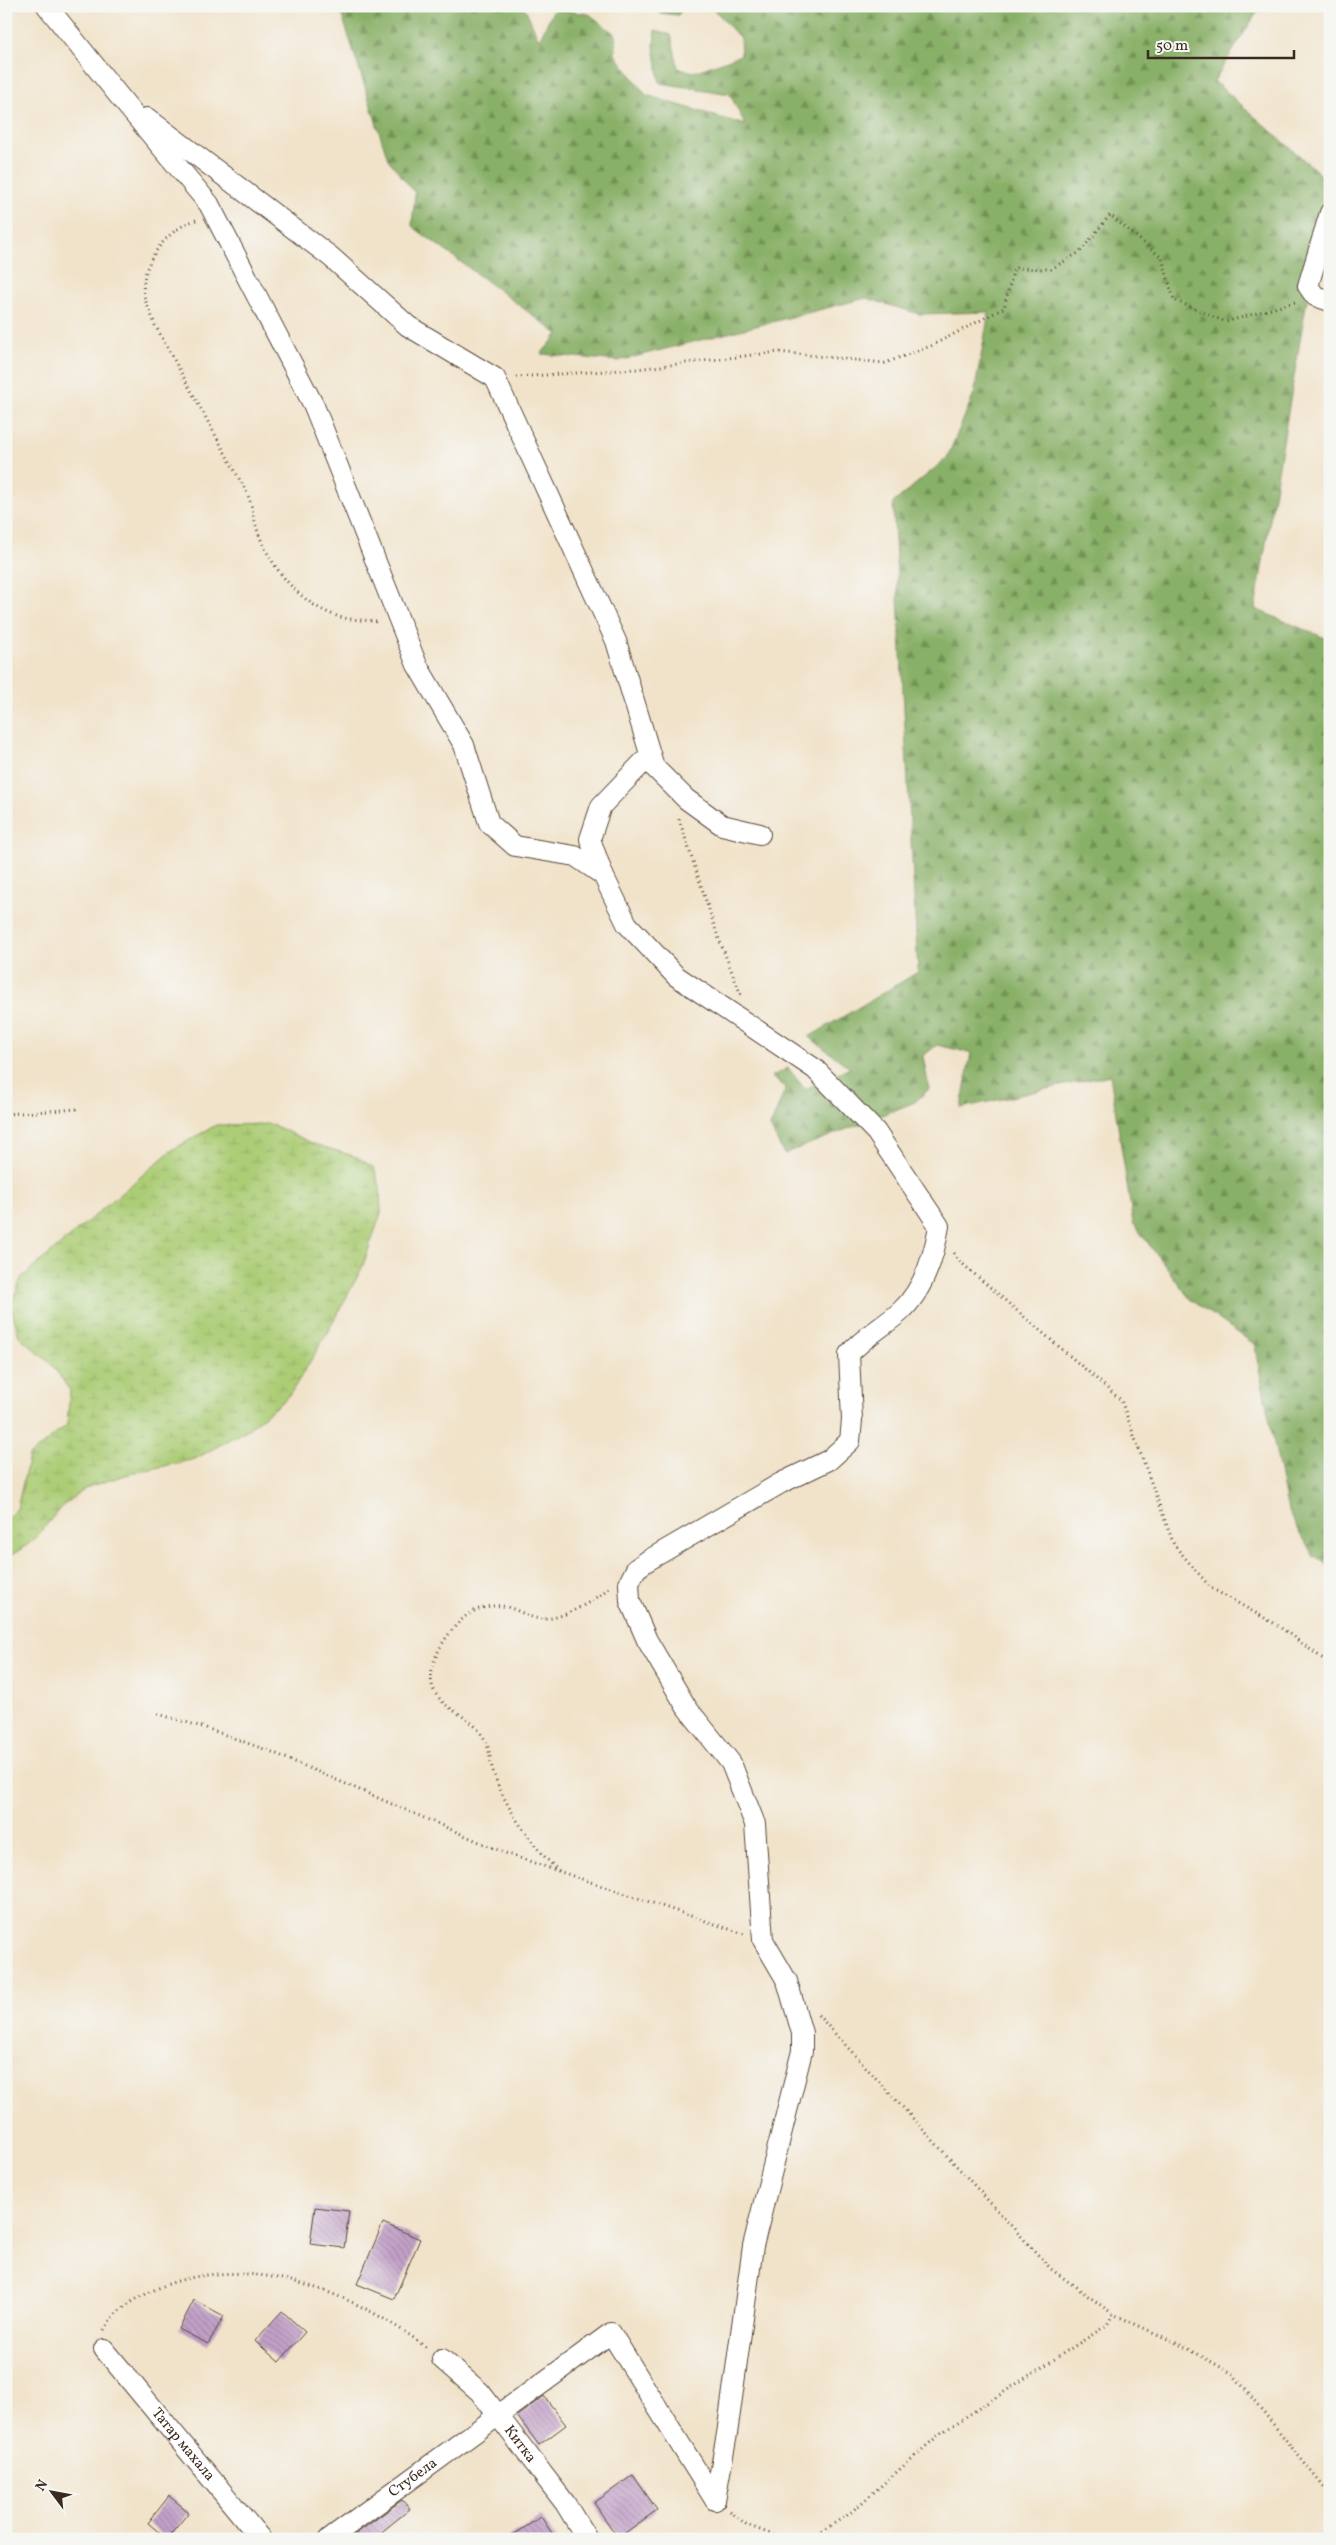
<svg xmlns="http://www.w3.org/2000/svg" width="1336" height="2545" font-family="Vollkorn,serif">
<defs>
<pattern id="forest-firs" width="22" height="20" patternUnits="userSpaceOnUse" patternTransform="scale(1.25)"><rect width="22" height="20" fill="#89b067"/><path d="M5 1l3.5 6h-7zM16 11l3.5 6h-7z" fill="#718f54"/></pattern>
<pattern id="wetland-marsh" width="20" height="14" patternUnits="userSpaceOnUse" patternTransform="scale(1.25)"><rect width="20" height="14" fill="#accd76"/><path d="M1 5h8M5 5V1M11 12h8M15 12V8" fill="none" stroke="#95b066"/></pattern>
<pattern id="building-back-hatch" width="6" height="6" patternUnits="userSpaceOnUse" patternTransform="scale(1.25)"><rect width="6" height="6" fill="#c3a1c9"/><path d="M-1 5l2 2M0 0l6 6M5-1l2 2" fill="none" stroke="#a083a3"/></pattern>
</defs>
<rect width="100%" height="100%" fill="#f6f6f2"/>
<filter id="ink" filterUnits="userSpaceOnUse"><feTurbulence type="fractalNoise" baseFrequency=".02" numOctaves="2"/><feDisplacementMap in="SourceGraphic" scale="10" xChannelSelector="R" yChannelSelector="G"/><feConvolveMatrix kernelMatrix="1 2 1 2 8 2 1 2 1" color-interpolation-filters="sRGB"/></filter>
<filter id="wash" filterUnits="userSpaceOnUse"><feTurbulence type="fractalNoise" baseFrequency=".0096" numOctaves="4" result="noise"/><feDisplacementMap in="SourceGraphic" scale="20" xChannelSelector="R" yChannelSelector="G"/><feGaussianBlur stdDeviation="1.12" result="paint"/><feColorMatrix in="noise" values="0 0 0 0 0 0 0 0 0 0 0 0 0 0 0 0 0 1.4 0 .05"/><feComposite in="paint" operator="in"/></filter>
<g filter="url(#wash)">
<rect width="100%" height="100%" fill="#f1e3ca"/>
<g fill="url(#forest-firs)" stroke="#626d42">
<polygon points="339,6 522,6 526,10 539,40 554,9 589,14 616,35 615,54 646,95 745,125 730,94 660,83 654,47 655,30 671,35 678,68 694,72 741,55 740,38 711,6 1261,6 1214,81 1327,180 1255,609 1330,640 1330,1565 1314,1557 1288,1511 1254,1344 1190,1299 1133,1223 1110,1075 961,1108 971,1053 937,1045 923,1056 929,1089 915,1102 784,1154 770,1127 786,1087 771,1077 788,1068 805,1089 850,1068 809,1037 918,972 893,503 947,458 974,394 989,312 919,314 866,298 618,361 541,354 558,334 412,226 415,193 388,159"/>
<polygon points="653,6 685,6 678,15 659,13"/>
</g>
<polygon fill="url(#wetland-marsh)" stroke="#747c4a" points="271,1124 314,1144 357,1157 374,1168 380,1187 381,1213 362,1268 325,1337 289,1396 248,1429 195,1459 125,1475 88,1487 61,1507 34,1540 6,1559 6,1519 17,1509 29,1456 67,1425 70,1390 51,1364 19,1336 11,1307 21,1278 172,1150 216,1125"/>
<g id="blocks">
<g fill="url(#building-back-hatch)">
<polygon points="315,2207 349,2211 344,2248 310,2244"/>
<polygon points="383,2223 420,2239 394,2299 357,2284"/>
<polygon points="194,2300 224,2316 208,2344 179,2329"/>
<polygon points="282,2311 305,2332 279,2362 255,2341"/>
<polygon points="544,2396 566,2425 539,2445 517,2416"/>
<polygon points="633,2475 657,2510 618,2538 594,2503"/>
<polygon points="169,2496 189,2512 167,2539 148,2523"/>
<polygon points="402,2500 410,2509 373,2539 349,2539"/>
<polygon points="541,2517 556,2539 507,2539"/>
</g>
</g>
</g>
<g filter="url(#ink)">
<use href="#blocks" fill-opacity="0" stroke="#564638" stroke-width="1"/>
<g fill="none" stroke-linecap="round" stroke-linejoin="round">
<defs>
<g id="minor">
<path d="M 47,6 L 123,101 L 209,204 L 314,406 L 417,665 L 464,745 L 489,823 L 515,846 L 575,856 L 603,875 L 627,924 L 676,976 L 815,1069 L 876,1132 L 939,1226 C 934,1256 923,1291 900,1312 C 883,1327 864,1337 849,1354 L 852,1420 L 850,1441 L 829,1460 L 781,1483 L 647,1561 L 636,1569 L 629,1583 L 630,1601 L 647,1640 L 687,1708 L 731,1763 L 755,1824 L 763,1940 L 787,1981 L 802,2033 L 802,2051 L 753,2246 L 727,2434 L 715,2500"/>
<polyline points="147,118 331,257 408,326 495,378 616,641 654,767 686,799 722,825 760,834"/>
<polyline points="1330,213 1308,286 1315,296 1330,301"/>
<polyline points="603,875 590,839 601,806 650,755"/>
<path id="s1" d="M 104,2349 L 261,2539"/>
<path id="s2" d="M 442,2359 L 480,2392 L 565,2503 L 587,2539"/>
<path id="s3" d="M 329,2539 L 611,2333 L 715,2500"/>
</g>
</defs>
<use href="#minor" stroke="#564638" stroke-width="22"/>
<g stroke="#564638" stroke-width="3" stroke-dasharray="1 4" stroke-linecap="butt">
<path d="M 196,220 C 167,228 139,265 144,295 C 146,305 152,315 155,325 L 246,491 C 253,505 253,518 258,532 C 271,569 304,609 344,618 C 355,620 367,620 379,622"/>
<polyline points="516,377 636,369 778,352 885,363 931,346 1004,308 1014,268 1051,269 1080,252 1110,215 1162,258 1174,300 1226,322 1295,302"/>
<polyline points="679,819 717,934 741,995"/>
<polyline points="6,1114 77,1109"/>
<polyline points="954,1253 957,1259 1121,1400 1174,1545 1211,1588 1277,1625 1330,1664"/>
<polyline points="158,1714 206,1728 272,1752 505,1853 744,1934"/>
<path d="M 559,1871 C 534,1849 505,1807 494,1774 C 489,1761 491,1747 482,1735 C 471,1717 450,1712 439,1698 C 417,1674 447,1631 466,1616 C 474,1610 485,1606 495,1606 C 514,1604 527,1620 545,1619 C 568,1617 593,1601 610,1587"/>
<polyline points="818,2015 1051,2269 1113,2314 1187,2348 1233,2374 1330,2495"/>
<path d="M 104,2330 C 112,2313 130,2302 146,2294 C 236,2246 353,2290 427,2348"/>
<polyline points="730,2511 747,2525 781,2538 816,2535 849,2514 941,2433 1107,2325 1113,2314"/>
</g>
<use href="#minor" stroke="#fff" stroke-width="20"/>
</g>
</g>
<g text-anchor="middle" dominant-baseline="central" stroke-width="4" stroke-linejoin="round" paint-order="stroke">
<g font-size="15" fill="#3b2a1e" stroke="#f6f6f2">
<text stroke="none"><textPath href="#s1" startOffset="124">Татар махала</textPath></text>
<text stroke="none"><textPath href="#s2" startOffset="116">Китка</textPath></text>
<text stroke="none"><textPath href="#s3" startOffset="104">Стубела</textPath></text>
</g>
</g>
<rect width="1336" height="2545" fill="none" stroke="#f6f6f2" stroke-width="25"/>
<g transform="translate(52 2492) rotate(302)" stroke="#f6f6f2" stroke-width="4" paint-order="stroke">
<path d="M0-4L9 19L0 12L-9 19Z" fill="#3b2a1e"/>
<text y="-8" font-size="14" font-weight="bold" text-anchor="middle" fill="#3b2a1e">N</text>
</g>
<path d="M1148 50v8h146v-8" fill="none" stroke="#3b2a1e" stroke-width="2.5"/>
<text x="1156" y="50" font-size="15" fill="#3b2a1e" stroke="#f6f6f2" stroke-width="4" paint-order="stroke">50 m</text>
</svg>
